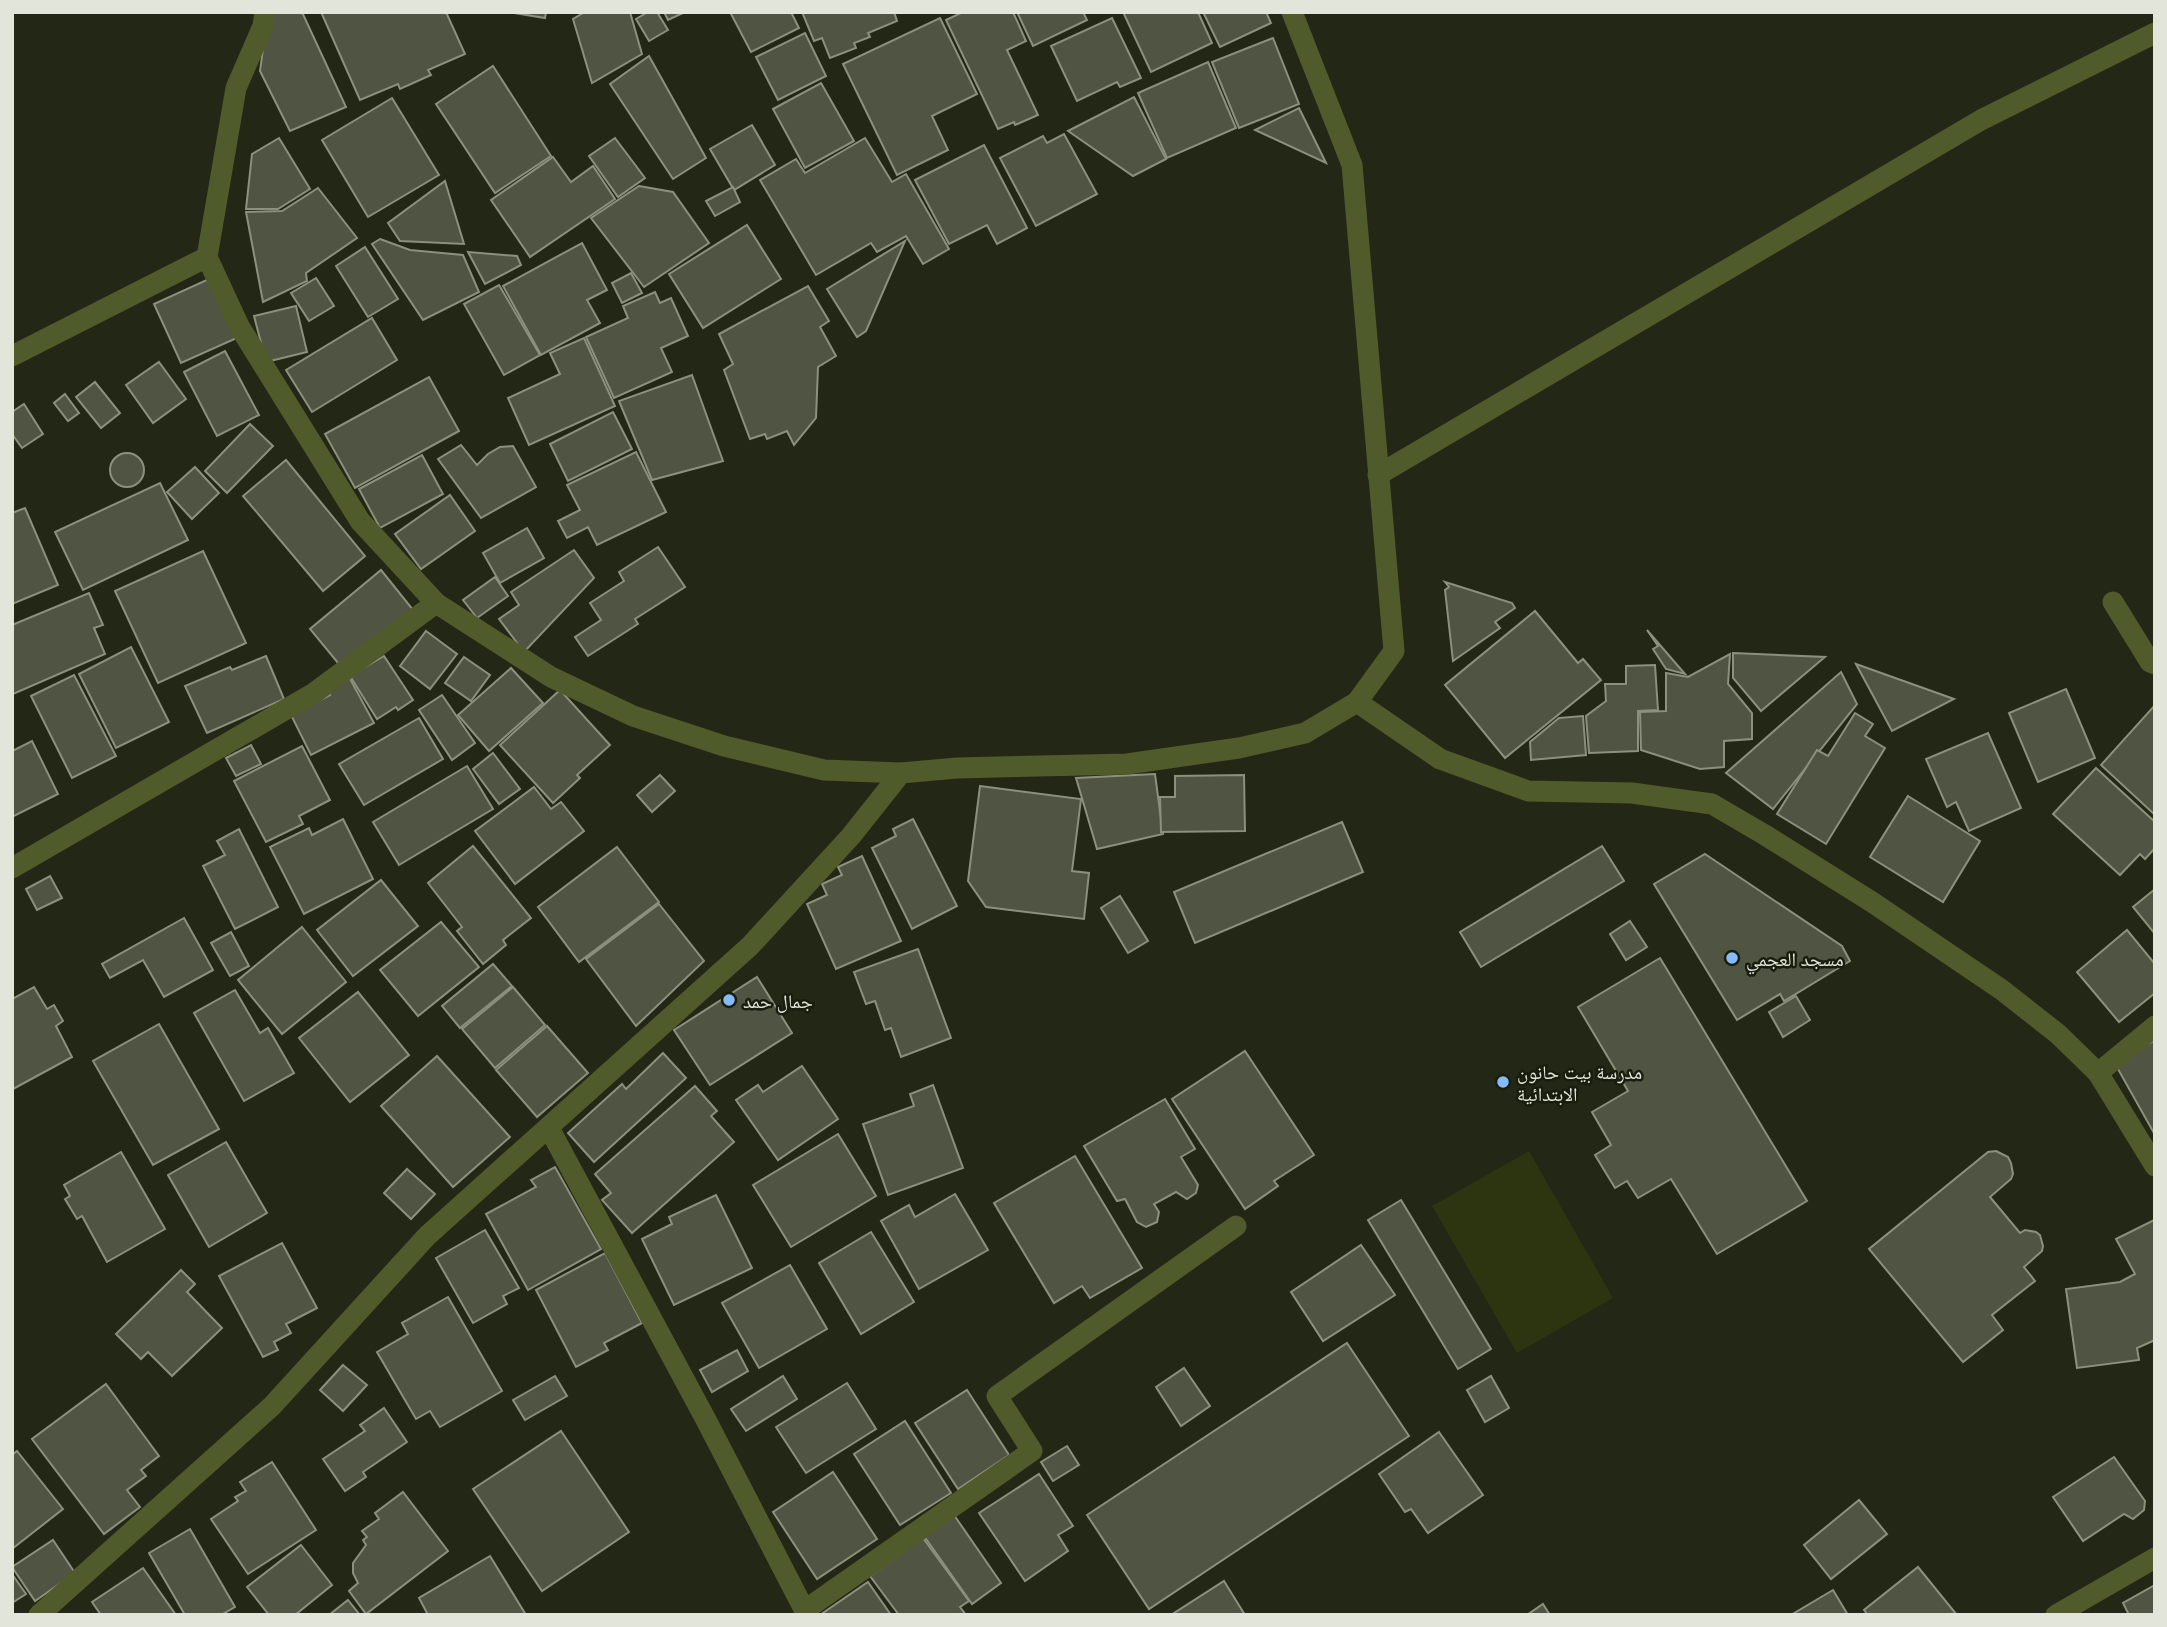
<svg xmlns="http://www.w3.org/2000/svg" width="2167" height="1627" font-family="'Playfair Display','Noto Naskh Arabic',serif">
<rect width="100%" height="100%" fill="#222716"/>
<polygon fill="#2c350f" points="1529,1151 1613,1298 1517,1353 1432,1206"/>
<g fill="#4f5542" stroke="#8b917d" stroke-width="2">
<polygon points="268,12 302,12 346,107 290,131 260,71"/>
<polygon points="321,12 446,12 465,54 428,70 431,75 400,89 398,84 360,100"/>
<polygon points="508,12 546,12 545,18"/>
<polygon points="585,12 630,12 642,54 592,83 573,19"/>
<polygon points="648,12 657,12 668,30 649,41 636,19"/>
<polygon points="664,12 685,12 668,20"/>
<polygon points="730,12 791,12 799,28 751,52"/>
<polygon points="802,12 894,12 897,21 868,33 870,37 854,43 856,48 830,58 822,38 814,41"/>
<polygon points="963,12 1013,12 1026,41 1007,50 1038,115 1015,125 1014,122 998,129 946,20"/>
<polygon points="1017,12 1083,12 1087,20 1033,46"/>
<polygon points="1123,12 1198,12 1212,43 1151,72"/>
<polygon points="1203,12 1266,12 1271,23 1220,47"/>
<polygon points="940,18 977,94 932,116 948,150 897,175 843,64"/>
<polygon points="1112,18 1141,78 1120,87 1117,82 1077,101 1051,46"/>
<polygon points="805,33 826,76 778,100 756,57"/>
<polygon points="1273,38 1299,104 1239,128 1212,62"/>
<polygon points="649,56 706,158 673,179 610,84"/>
<polygon points="1208,62 1236,128 1167,158 1138,93"/>
<polygon points="493,66 551,156 495,193 436,104"/>
<polygon points="821,83 854,141 805,168 773,109"/>
<polygon points="1134,97 1166,159 1133,176 1068,131"/>
<polygon points="392,98 439,175 368,217 322,140"/>
<polygon points="1299,108 1326,163 1255,130"/>
<polygon points="752,125 775,165 734,190 710,149"/>
<polygon points="1064,134 1097,194 1036,226 1000,158 1043,136 1047,143"/>
<polygon points="279,138 310,189 278,209 246,209 252,154"/>
<polygon points="615,138 645,178 618,197 589,156"/>
<polygon points="865,138 892,182 906,174 949,249 923,264 906,236 877,252 871,243 816,275 760,180 796,159 805,173"/>
<polygon points="984,145 1027,228 997,244 987,225 949,244 915,180"/>
<polygon points="553,157 571,182 593,166 615,199 530,257 491,200"/>
<polygon points="445,181 464,244 400,241 388,223"/>
<polygon points="639,186 673,192 709,243 644,287 591,218"/>
<polygon points="733,187 740,202 715,216 706,201"/>
<polygon points="318,188 357,238 306,273 307,281 263,302 246,212 282,211"/>
<polygon points="747,225 781,279 703,328 669,274"/>
<polygon points="380,239 410,250 463,255 479,292 423,320 372,244"/>
<polygon points="905,241 866,331 857,337 827,289"/>
<polygon points="582,243 607,290 587,300 600,323 541,355 503,286"/>
<polygon points="365,247 398,299 368,317 336,266"/>
<polygon points="468,252 517,256 521,265 485,284"/>
<polygon points="631,273 642,293 622,303 612,283"/>
<polygon points="211,278 239,337 181,363 154,304"/>
<polygon points="316,278 334,306 309,321 291,293"/>
<polygon points="499,285 540,355 504,375 464,304"/>
<polygon points="808,286 829,321 820,327 836,356 818,367 816,418 794,445 787,431 767,439 765,434 750,439 724,370 733,364 719,334"/>
<polygon points="655,292 660,303 671,298 688,336 661,348 672,372 614,398 586,337 628,318 623,306"/>
<polygon points="296,306 307,352 266,362 254,316"/>
<polygon points="372,318 397,360 312,412 286,370"/>
<polygon points="584,338 615,406 529,445 508,398 560,374 550,353"/>
<polygon points="225,351 259,415 217,436 184,372"/>
<polygon points="159,362 186,399 153,423 126,385"/>
<polygon points="692,375 723,461 652,480 619,401"/>
<polygon points="429,377 459,431 355,488 325,434"/>
<polygon points="95,382 120,413 101,428 76,397"/>
<polygon points="65,394 79,413 68,421 54,403"/>
<polygon points="24,404 43,434 22,448 12,434 12,412"/>
<polygon points="613,412 632,449 568,481 550,444"/>
<polygon points="250,424 273,446 227,493 205,471"/>
<polygon points="461,445 477,465 488,454 500,447 513,446 536,487 481,518 438,459"/>
<polygon points="636,452 666,512 597,545 588,527 567,538 558,521 580,510 567,485"/>
<circle cx="127" cy="470" r="17"/>
<polygon points="422,455 443,494 380,528 359,489"/>
<polygon points="286,460 365,556 323,591 243,496"/>
<polygon points="195,467 219,493 192,519 167,492"/>
<polygon points="160,483 188,540 83,590 55,532"/>
<polygon points="450,495 475,531 421,569 395,534"/>
<polygon points="25,508 58,585 12,604 12,513"/>
<polygon points="527,528 544,558 500,583 483,553"/>
<polygon points="658,547 685,587 635,619 638,624 588,656 575,637 601,620 590,603 624,581 619,572"/>
<polygon points="574,550 594,578 524,652 499,619 519,605 511,592"/>
<polygon points="203,551 246,643 158,683 115,591"/>
<polygon points="381,570 414,611 343,669 310,629"/>
<polygon points="495,577 508,596 477,618 463,600"/>
<polygon points="1445,582 1512,603 1515,608 1495,622 1500,628 1453,661 1445,590 1449,587"/>
<polygon points="89,593 103,625 94,628 105,654 13,694 12,625"/>
<polygon points="1535,611 1578,663 1583,659 1601,680 1505,758 1445,685"/>
<polygon points="1647,630 1685,674 1666,669 1653,649 1658,646"/>
<polygon points="426,631 457,654 430,689 400,666"/>
<polygon points="131,647 169,722 116,748 79,674"/>
<polygon points="1733,653 1825,657 1761,711 1733,678"/>
<polygon points="1730,654 1728,684 1752,713 1752,739 1724,741 1724,767 1700,769 1641,750 1640,712 1666,711 1666,673 1688,677"/>
<polygon points="266,656 284,699 207,733 185,686 230,667 232,670"/>
<polygon points="384,656 413,700 398,710 396,707 377,719 350,676"/>
<polygon points="464,657 490,675 471,701 445,683"/>
<polygon points="1856,664 1954,699 1892,731"/>
<polygon points="1655,665 1658,710 1638,711 1638,751 1589,753 1586,716 1606,701 1605,684 1626,684 1626,666"/>
<polygon points="511,668 543,703 489,751 458,715"/>
<polygon points="1841,672 1857,704 1773,809 1726,773"/>
<polygon points="74,675 116,756 72,778 31,696"/>
<polygon points="348,675 374,723 311,755 291,715 330,695 326,686"/>
<polygon points="2066,689 2095,758 2038,782 2009,713"/>
<polygon points="560,690 610,745 577,775 580,778 553,803 500,745"/>
<polygon points="442,695 475,743 452,760 419,710"/>
<polygon points="2155,705 2155,815 2101,765"/>
<polygon points="1855,713 1873,724 1865,736 1885,748 1826,844 1777,814 1817,750 1828,756"/>
<polygon points="1583,716 1586,755 1531,760 1530,742 1559,718"/>
<polygon points="419,718 443,759 364,805 339,764"/>
<polygon points="1988,733 2021,808 1969,831 1956,802 1947,807 1926,759"/>
<polygon points="32,741 58,794 12,817 12,751"/>
<polygon points="251,745 261,764 236,776 226,758"/>
<polygon points="302,746 330,800 299,816 303,824 266,842 234,781"/>
<polygon points="493,753 520,789 499,804 473,769"/>
<polygon points="467,766 493,809 399,865 373,822"/>
<polygon points="2096,768 2155,822 2155,848 2145,859 2140,854 2120,875 2053,814"/>
<polygon points="1155,774 1163,834 1097,849 1076,778"/>
<polygon points="660,775 675,791 652,812 637,795"/>
<polygon points="1244,775 1245,831 1161,832 1160,797 1175,797 1175,776"/>
<polygon points="980,786 1081,799 1072,871 1089,873 1084,919 986,907 968,881"/>
<polygon points="534,787 551,809 561,802 584,831 515,884 475,831"/>
<polygon points="1908,796 1980,841 1943,902 1870,857"/>
<polygon points="343,819 373,879 304,914 270,847 309,828 312,835"/>
<polygon points="913,819 957,906 912,929 872,848 896,836 893,829"/>
<polygon points="1342,822 1363,872 1195,943 1174,892"/>
<polygon points="239,829 278,907 235,929 203,866 225,855 217,841"/>
<polygon points="473,846 531,918 503,940 506,945 483,964 457,931 462,927 428,883"/>
<polygon points="1602,846 1624,881 1481,967 1460,932"/>
<polygon points="617,847 659,902 579,962 538,907"/>
<polygon points="1705,854 1842,946 1850,961 1784,1001 1780,994 1737,1020 1654,884"/>
<polygon points="862,856 901,941 836,969 807,904 827,895 822,884 842,875 838,867"/>
<polygon points="50,876 62,898 37,910 26,889"/>
<polygon points="381,880 418,926 353,976 317,930"/>
<polygon points="2155,889 2155,934 2133,907"/>
<polygon points="1120,896 1148,941 1128,953 1101,908"/>
<polygon points="659,904 704,961 636,1026 586,959"/>
<polygon points="184,918 213,970 164,997 143,960 110,978 102,964"/>
<polygon points="1630,921 1647,947 1626,960 1610,934"/>
<polygon points="441,922 479,967 418,1016 380,970"/>
<polygon points="302,927 346,982 282,1034 238,980"/>
<polygon points="2127,930 2155,964 2155,993 2119,1022 2077,972"/>
<polygon points="231,932 249,966 230,976 211,943"/>
<polygon points="918,949 951,1038 901,1057 891,1028 885,1030 875,1001 866,1004 854,972"/>
<polygon points="1660,958 1807,1201 1717,1254 1671,1179 1638,1198 1627,1181 1615,1188 1595,1155 1611,1145 1592,1112 1628,1091 1578,1007"/>
<polygon points="493,964 512,986 460,1028 442,1006"/>
<polygon points="757,977 792,1033 710,1085 674,1030"/>
<polygon points="34,987 47,1009 54,1005 63,1021 56,1026 72,1057 13,1089 12,999"/>
<polygon points="513,987 545,1025 495,1068 462,1029"/>
<polygon points="235,990 260,1033 268,1028 294,1073 244,1101 194,1013"/>
<polygon points="358,992 409,1055 350,1102 299,1038"/>
<polygon points="1796,996 1810,1020 1783,1037 1769,1012"/>
<polygon points="159,1024 219,1129 153,1165 93,1061"/>
<polygon points="547,1026 588,1073 537,1117 496,1070"/>
<polygon points="2155,1040 2155,1135 2114,1062"/>
<polygon points="1245,1051 1314,1155 1274,1181 1278,1186 1245,1209 1172,1099"/>
<polygon points="663,1053 686,1078 594,1162 568,1133 622,1084 626,1089"/>
<polygon points="437,1056 510,1137 453,1187 381,1106"/>
<polygon points="802,1066 838,1119 778,1160 736,1100 758,1085 763,1092"/>
<polygon points="933,1085 963,1168 888,1195 863,1124 914,1106 910,1094"/>
<polygon points="695,1086 717,1111 711,1116 734,1142 632,1233 602,1200 611,1193 595,1174"/>
<polygon points="1165,1099 1195,1149 1181,1157 1198,1185 1196,1193 1187,1199 1176,1192 1154,1204 1159,1212 1157,1222 1146,1227 1137,1222 1125,1199 1117,1201 1084,1146"/>
<polygon points="838,1134 876,1196 791,1247 753,1185"/>
<polygon points="226,1142 267,1213 209,1247 168,1175"/>
<polygon points="1996,1151 2008,1157 2011,1163 2013,1174 2011,1179 1990,1197 2020,1233 2025,1230 2036,1232 2040,1235 2043,1246 2042,1251 2024,1267 2035,1281 1992,1315 2003,1330 1963,1362 1869,1249 1988,1152"/>
<polygon points="121,1152 165,1229 107,1262 82,1216 77,1219 65,1199 70,1196 64,1185"/>
<polygon points="1075,1156 1142,1268 1090,1298 1082,1286 1054,1303 994,1203"/>
<polygon points="555,1167 601,1249 528,1290 486,1214 536,1187 531,1180"/>
<polygon points="407,1169 435,1194 411,1219 384,1193"/>
<polygon points="955,1194 988,1250 919,1289 881,1221 909,1205 915,1217"/>
<polygon points="716,1195 752,1268 674,1305 642,1239 672,1224 669,1217"/>
<polygon points="1401,1200 1491,1349 1458,1369 1368,1220"/>
<polygon points="2154,1220 2155,1340 2137,1348 2139,1360 2077,1368 2066,1289 2120,1282 2135,1274 2116,1239"/>
<polygon points="485,1230 519,1288 503,1296 507,1304 473,1323 436,1258"/>
<polygon points="871,1232 914,1302 861,1334 819,1263"/>
<polygon points="282,1243 317,1308 286,1324 291,1333 274,1342 278,1350 263,1357 219,1276"/>
<polygon points="1361,1245 1395,1295 1323,1341 1291,1292"/>
<polygon points="605,1253 642,1323 604,1343 608,1350 576,1367 536,1290"/>
<polygon points="790,1265 827,1329 759,1368 722,1303"/>
<polygon points="181,1270 195,1284 187,1292 222,1328 172,1376 148,1352 141,1359 116,1334"/>
<polygon points="448,1297 502,1391 440,1427 430,1411 416,1419 377,1352 408,1334 402,1323"/>
<polygon points="1347,1343 1409,1436 1149,1609 1087,1515"/>
<polygon points="737,1350 748,1371 712,1392 700,1370"/>
<polygon points="343,1365 367,1385 343,1411 320,1390"/>
<polygon points="1184,1368 1210,1406 1181,1426 1156,1387"/>
<polygon points="555,1376 567,1396 525,1420 513,1400"/>
<polygon points="783,1376 797,1399 746,1431 731,1409"/>
<polygon points="1491,1376 1509,1408 1485,1422 1467,1390"/>
<polygon points="847,1383 876,1429 806,1473 776,1427"/>
<polygon points="106,1384 159,1456 141,1470 146,1476 127,1490 140,1507 104,1534 32,1439"/>
<polygon points="967,1390 1009,1455 958,1489 915,1423"/>
<polygon points="384,1408 407,1442 363,1472 366,1477 345,1491 323,1459 365,1431 360,1425"/>
<polygon points="905,1421 951,1493 900,1525 854,1454"/>
<polygon points="561,1431 629,1532 542,1591 473,1489"/>
<polygon points="1439,1432 1483,1495 1428,1533 1411,1509 1405,1512 1379,1474"/>
<polygon points="1067,1446 1079,1465 1053,1481 1041,1462"/>
<polygon points="17,1451 63,1509 12,1549 12,1455"/>
<polygon points="2114,1457 2145,1501 2144,1510 2133,1519 2124,1514 2083,1541 2053,1497"/>
<polygon points="272,1462 316,1530 248,1574 211,1519 238,1501 235,1497 246,1491 240,1482"/>
<polygon points="833,1472 877,1539 817,1579 773,1512"/>
<polygon points="1039,1474 1073,1526 1058,1535 1068,1551 1025,1581 979,1513"/>
<polygon points="403,1492 448,1551 366,1614 349,1591 358,1583 353,1573 353,1563 366,1545 363,1540 367,1537 362,1531 379,1519 375,1513"/>
<polygon points="1859,1500 1887,1534 1831,1579 1804,1545"/>
<polygon points="954,1515 1001,1583 972,1604 924,1536"/>
<polygon points="190,1529 235,1607 221,1615 185,1615 149,1553"/>
<polygon points="923,1538 969,1601 960,1607 966,1615 899,1615 870,1576"/>
<polygon points="53,1540 75,1573 35,1601 12,1567"/>
<polygon points="301,1545 332,1585 295,1615 269,1615 247,1587"/>
<polygon points="490,1556 526,1615 428,1615 419,1598"/>
<polygon points="1918,1567 1957,1615 1868,1615 1864,1610"/>
<polygon points="143,1568 176,1615 101,1615 92,1602"/>
<polygon points="12,1574 26,1594 12,1603"/>
<polygon points="1224,1581 1245,1615 1171,1615"/>
<polygon points="868,1582 891,1615 820,1615"/>
<polygon points="2155,1585 2155,1615 2129,1615 2123,1603"/>
<polygon points="1833,1590 1848,1615 1791,1615"/>
<polygon points="348,1600 360,1615 329,1615"/>
<polygon points="1543,1604 1550,1615 1527,1615"/>
</g>
<g fill="none" stroke-linecap="round" stroke-linejoin="round">
<g stroke="#4f5b2b" stroke-width="21">
<polyline points="265,12 263,26 236,88 207,257 239,326 360,521 436,603 551,677 633,716 724,746 824,770 901,773 957,768 1127,764 1239,748 1305,733 1357,702 1440,759 1528,791 1632,793 1712,804 1765,835 1872,902 2002,990 2058,1034 2098,1073 2155,1166"/>
<polyline points="1292,12 1352,165 1394,651 1357,702"/>
<polyline points="12,356 207,257"/>
<polyline points="1378,475 1981,120 2155,33"/>
<polyline points="2113,602 2150,662 2155,664"/>
<polyline points="12,868 314,693 436,603"/>
<polyline points="2098,1073 2155,1026"/>
<polyline points="549,1128 705,1418 807,1615"/>
<polyline points="805,1610 1032,1451 997,1396 1236,1226"/>
<polyline points="39,1615 272,1406 427,1236 750,946 851,836 901,773"/>
<polyline points="2056,1615 2155,1558"/>
</g>
</g>
<g fill="#86bbfb" stroke="#191d0d" stroke-width="2.5">
<circle cx="1732" cy="958" r="7"/>
<circle cx="729" cy="1000" r="7"/>
<circle cx="1503" cy="1082" r="7"/>
</g>
<g text-anchor="middle" dominant-baseline="central" stroke-width="5" stroke-linejoin="round" paint-order="stroke">
<g font-size="19" fill="#e1e5da" stroke="#191d0d" text-anchor="start">
<text x="1746" y="958">مسجد العجمي</text>
<text x="743" y="1000">جمال حمد</text>
<text x="1517" y="1071">مدرسة بيت حانون<tspan x="1517" dy="22">الابتدائية</tspan></text>
</g>
</g>
<rect width="2167" height="1627" fill="none" stroke="#e1e5da" stroke-width="28"/>
</svg>
